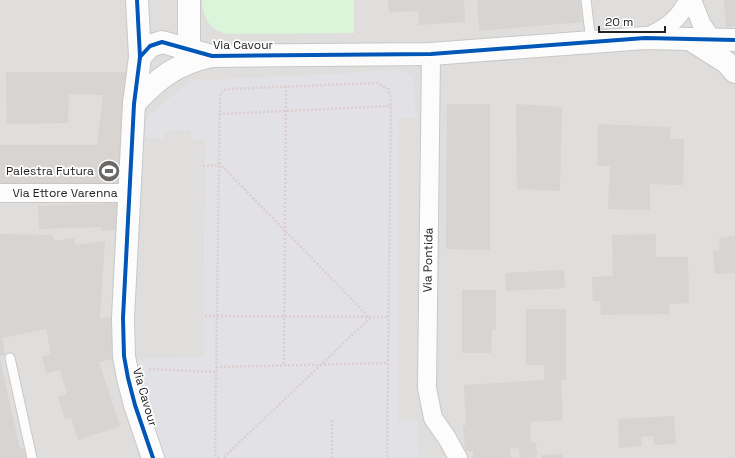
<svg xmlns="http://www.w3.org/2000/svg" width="735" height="458" viewBox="0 0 735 458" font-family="'Space Grotesk',sans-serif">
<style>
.residential{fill:#dfdedc}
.park{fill:#daf5da}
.parking{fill:#e0dfde}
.plaza{fill:#e2e1e5}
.building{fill:#d7d4d2}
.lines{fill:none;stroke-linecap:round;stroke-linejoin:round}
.service-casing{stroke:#c9c8c7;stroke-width:11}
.minor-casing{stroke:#c9c8c7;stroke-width:20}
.tertiary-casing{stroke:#c9c8c7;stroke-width:24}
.path{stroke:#dccecd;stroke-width:2.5;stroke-dasharray:2 2;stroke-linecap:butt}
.service{stroke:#fdfcfc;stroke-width:9}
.minor{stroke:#fdfcfc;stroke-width:18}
.tertiary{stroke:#fdfcfc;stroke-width:22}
.cycleway-casing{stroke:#fff;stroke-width:6}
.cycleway{stroke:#0057b8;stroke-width:4}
.labels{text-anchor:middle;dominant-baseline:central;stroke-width:3.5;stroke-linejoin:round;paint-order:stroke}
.street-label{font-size:12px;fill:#222;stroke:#fff}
.poi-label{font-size:12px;fill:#222;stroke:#fff;text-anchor:end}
</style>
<rect width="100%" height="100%" fill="#f0eeeb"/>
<rect class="residential" x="0" y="0" width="735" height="458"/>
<path class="park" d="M 202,0 L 354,0 L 354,33 L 228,34 C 210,30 203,19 202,0 Z"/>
<g class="parking">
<path d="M 144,0 L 175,0 L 175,18 L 144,8 Z"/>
<path d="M 399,118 L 416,118 L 415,400 L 398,400 Z"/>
<path d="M 147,143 L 201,144 L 201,354 L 148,354 Z"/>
</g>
<path class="plaza" d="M 400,70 L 413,76 L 416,118 L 399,118 L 398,421 L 418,421 L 419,458 L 162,458 L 133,359 L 203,357 L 205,139 L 191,139 L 191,130 L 165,131 L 164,139 L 144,137 L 148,116 L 190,81 Z"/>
<g class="building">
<path d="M 388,0 L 464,0 L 465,22 L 419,25 L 418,11 L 389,12 Z"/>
<path d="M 477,0 L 580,0 L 582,22 L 479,31 Z"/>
<path d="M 724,0 L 735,0 L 735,26 L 726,27 Z"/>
<path d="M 6,72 L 129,72 L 123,185 L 0,186 L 0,145 L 97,145 L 103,95 L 69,94 L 68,123 L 7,124 Z"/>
<path d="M 447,104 L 490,104 L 490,250 L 446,249 Z"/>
<path d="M 516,104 L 562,107 L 560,191 L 517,189 Z"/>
<path d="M 598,124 L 671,127 L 670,139 L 684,139 L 683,185 L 650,184 L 650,210 L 608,209 L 610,166 L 597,166 Z"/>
<path d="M 121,203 L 121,230 L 102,231 L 101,227 L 39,229 L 38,206 Z"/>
<path d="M 0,234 L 52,235 L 54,241 L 74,238 L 75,245 L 105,241 L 100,318 L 117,316 L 114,359 L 99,362 L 120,426 L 78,440 L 71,417 L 65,419 L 58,397 L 67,394 L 60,370 L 46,373 L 42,357 L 51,354 L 46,329 L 2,338 L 5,355 L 0,356 Z"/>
<path d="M 656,234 L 656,257 L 688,257 L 689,303 L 669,304 L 670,314 L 601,315 L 600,301 L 593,301 L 592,277 L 613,276 L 612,235 Z"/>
<path d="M 735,236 L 735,273 L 715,274 L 713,251 L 720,250 L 719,238 Z"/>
<path d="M 564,270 L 565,288 L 506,291 L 505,273 Z"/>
<path d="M 462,290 L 496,290 L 496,329 L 492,329 L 491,353 L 462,353 Z"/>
<path d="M 526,309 L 566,309 L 566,380 L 561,380 L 563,420 L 530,422 L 531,442 L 536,442 L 537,457 L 519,458 L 519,448 L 510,449 L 511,458 L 473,458 L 473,451 L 465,451 L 463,426 L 466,425 L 464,385 L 544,380 L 544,365 L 526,365 Z"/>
<path d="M 0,359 L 20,449 L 24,448 L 26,458 L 0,458 Z"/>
<path d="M 674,416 L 676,444 L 654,445 L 653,436 L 641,437 L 642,446 L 619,448 L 618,419 Z"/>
<path d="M 562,454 L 562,458 L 541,458 L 541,455 Z"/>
</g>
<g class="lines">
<g class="service-casing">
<g id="service">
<path d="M 586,0 L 591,42"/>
<path d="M 10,358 L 32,458"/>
</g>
</g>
<g class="minor-casing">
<g id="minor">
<path d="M 692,0 L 702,25 L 718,48"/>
<path d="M 645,38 C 665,29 679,20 688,0"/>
<path d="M 431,54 L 427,388 L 433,418 L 447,438 L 458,458"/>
<path d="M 0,193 L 130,193"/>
</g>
</g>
<g class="tertiary-casing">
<g id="tertiary">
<path d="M 137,0 L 140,57 L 134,104 L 123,318 L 124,356 L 128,378 L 135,405 L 153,458"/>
<path d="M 189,0 L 189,62"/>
<path d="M 691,40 L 726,62 L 735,72"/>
<path d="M 140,57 L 150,46 L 162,42 L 212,56 L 431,54 L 645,38 L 735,40"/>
<path d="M 134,104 C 158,78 176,64 211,56"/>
</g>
</g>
<g class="path">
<path d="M 219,114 L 391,106"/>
<path d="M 219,163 L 370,318 L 223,458"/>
<path d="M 203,166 L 218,165"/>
<path d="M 205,316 L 389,317"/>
<path d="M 284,364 L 286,86"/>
<path d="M 216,367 L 388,363"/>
<path d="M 149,369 L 216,372"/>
<path d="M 219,458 L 215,454 L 220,93 L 227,89 L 377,83 L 388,89 L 391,99 L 387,458"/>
<path d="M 332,458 L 332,419"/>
</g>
<use href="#service" class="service"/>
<use href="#minor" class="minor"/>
<use href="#tertiary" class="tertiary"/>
<g class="cycleway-casing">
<g id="cycleway">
<path d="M 137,0 L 140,57 L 134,104 L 123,318 L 124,356 L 128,378 L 135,405 L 153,458"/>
<path d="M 140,57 L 150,46 L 162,42 L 212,56 L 431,54 L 645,38 L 735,40"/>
</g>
</g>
<use href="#cycleway" class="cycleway"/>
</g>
<defs>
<g id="stadium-disc" transform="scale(1.15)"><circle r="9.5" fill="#6a6968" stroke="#fff"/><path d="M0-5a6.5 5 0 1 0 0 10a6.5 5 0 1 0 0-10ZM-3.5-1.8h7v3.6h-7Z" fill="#fff"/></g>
</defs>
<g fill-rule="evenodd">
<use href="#stadium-disc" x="109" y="171"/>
</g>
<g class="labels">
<g class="street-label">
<text x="243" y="45">Via Cavour</text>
<text x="65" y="193">Via Ettore Varenna</text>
<text transform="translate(428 260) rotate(-89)">Via Pontida</text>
<text transform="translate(145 397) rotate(74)">Via Cavour</text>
</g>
<g class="poi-label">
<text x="94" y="171">Palestra Futura</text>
</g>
</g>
<path d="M599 26v6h66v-6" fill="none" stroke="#222222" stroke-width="2"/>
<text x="605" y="26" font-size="12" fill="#222222" stroke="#ffffff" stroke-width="3" paint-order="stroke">20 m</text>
</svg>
